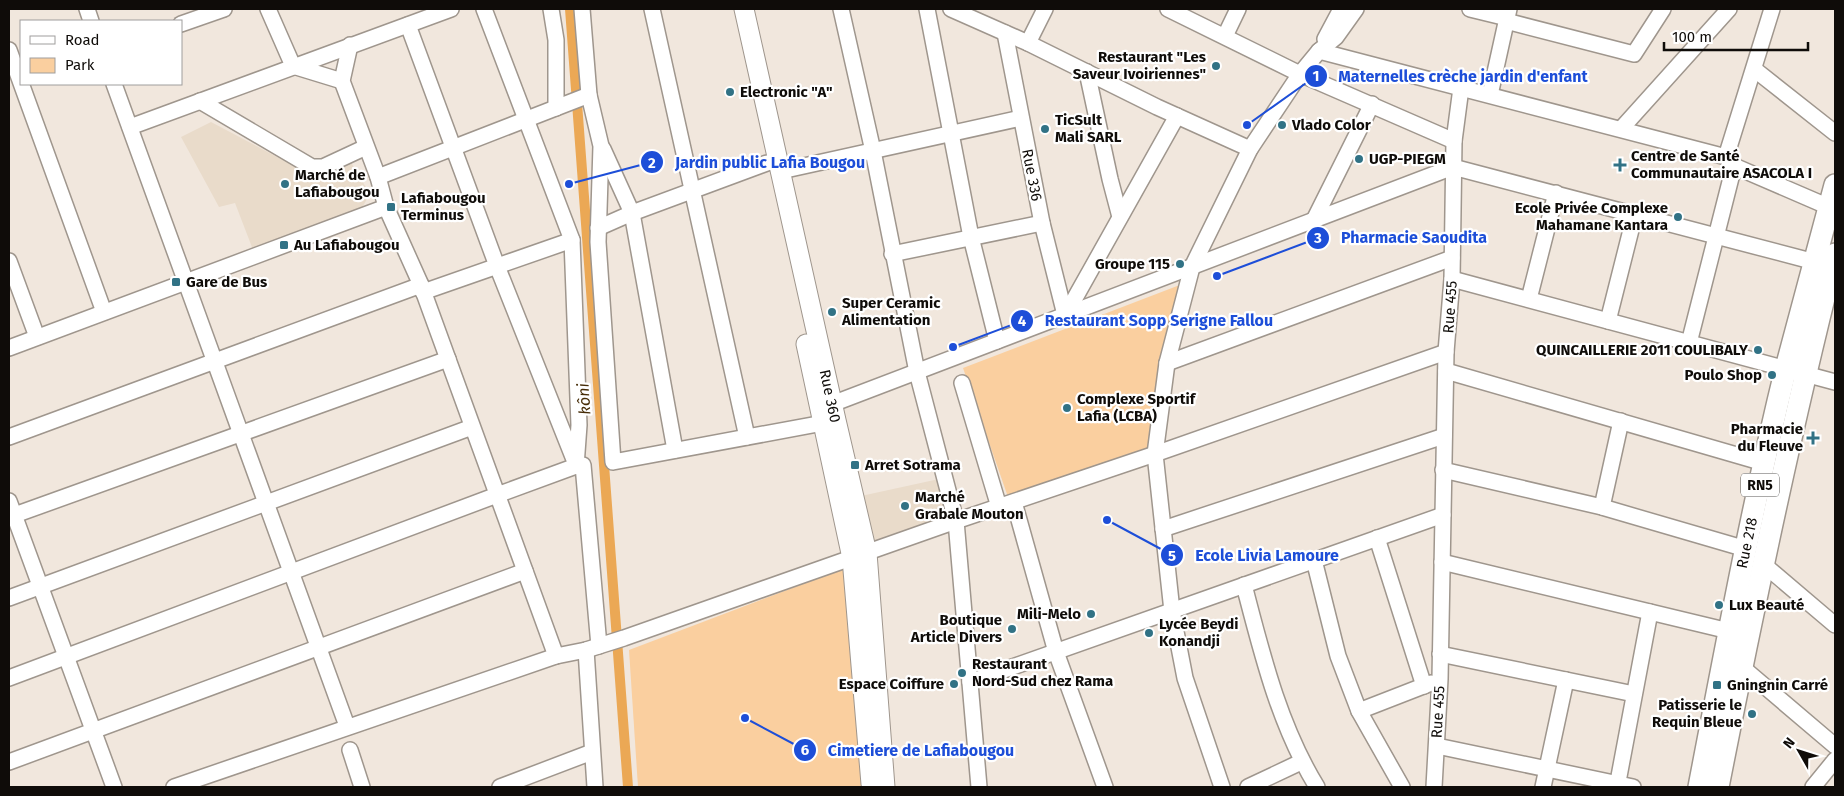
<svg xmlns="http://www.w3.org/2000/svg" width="1844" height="796" viewBox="0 0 1844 796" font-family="'Fira Sans',sans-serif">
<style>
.built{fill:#e9dbca}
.green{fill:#facf9f}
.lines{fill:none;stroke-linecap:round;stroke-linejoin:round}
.canal{stroke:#eba855;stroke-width:10}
.minor-casing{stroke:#9f968d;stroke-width:18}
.major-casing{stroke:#9f968d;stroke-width:21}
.highway-casing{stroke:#9f968d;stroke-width:24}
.minor{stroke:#fff;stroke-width:15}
.major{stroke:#fff;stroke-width:19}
.highway{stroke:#fff;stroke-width:21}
.poi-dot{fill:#317285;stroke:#fff;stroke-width:2}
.labels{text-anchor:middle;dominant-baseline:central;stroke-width:4.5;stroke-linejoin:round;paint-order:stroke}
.shield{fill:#fff;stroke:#575553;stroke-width:1}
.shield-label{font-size:14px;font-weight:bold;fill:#0f0c09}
.poi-label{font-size:15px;font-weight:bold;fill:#0f0c09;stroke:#fff;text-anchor:start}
.street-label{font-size:15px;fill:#0f0c09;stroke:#fff}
.water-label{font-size:16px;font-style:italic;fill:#472d08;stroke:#fff}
.leader{fill:none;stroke:#1d4ed8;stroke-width:2}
.callout-dot{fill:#1d4ed8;stroke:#fff;stroke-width:2}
.mark-label{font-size:15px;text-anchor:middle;font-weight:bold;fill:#fff}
.callout-label{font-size:16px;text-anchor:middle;font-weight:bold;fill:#1d4ed8;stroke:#fff;stroke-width:4.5;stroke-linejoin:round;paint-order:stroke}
</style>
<rect width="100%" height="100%" fill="#f1e7dd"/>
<g class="built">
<path d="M 211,122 L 311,175 L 349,159 L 370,194 L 357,216 L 255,255 L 235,203 L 219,207 L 181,137 Z"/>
<path d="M 939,479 L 949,515 L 869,543 L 861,496 Z"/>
</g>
<g class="green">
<path d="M 1185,283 L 1151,447 L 1008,497 L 963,368 Z"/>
<path d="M 845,568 L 863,787 L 638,787 L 629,650 Z"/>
</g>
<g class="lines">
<path class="canal" d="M 570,9 L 628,787"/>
<g class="minor-casing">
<g id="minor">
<path d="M 87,9 L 91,21"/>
<path d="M 268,9 L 293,66 L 342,81"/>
<path d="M 484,9 L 572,240 L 579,425 L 576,466"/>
<path d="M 551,9 L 556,40 L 556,108"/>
<path d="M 582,9 L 589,95 L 601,146 L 598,242 L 613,462 L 834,421"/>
<path d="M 652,9 L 747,437"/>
<path d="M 841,9 L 873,151 L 917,372 L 956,521 L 979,787"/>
<path d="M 927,9 L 971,237 L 997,341"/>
<path d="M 951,9 L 1028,43 L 1157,107 L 1250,149"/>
<path d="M 1168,9 L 1300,74 L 1454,141"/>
<path d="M 1470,9 L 1507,18"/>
<path d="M 1506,21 L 1634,54 L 1663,9"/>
<path d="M 181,24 L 224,9"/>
<path d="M 408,25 L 497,266 L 575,462"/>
<path d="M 1005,33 L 1042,223 L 1065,315"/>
<path d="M 1225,36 L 1238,9"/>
<path d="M 1325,39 L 1341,9"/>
<path d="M 1028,43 L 1045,9"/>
<path d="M 350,45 L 342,81 L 378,177 L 386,207 L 421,285 L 556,656"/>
<path d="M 9,50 L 104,312"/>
<path d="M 1319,51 L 1726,157 L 1734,166 L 1829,207"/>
<path d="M 1754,69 L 1835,133"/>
<path d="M 1087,72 L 1110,179 L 1120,217"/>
<path d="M 114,84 L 347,726"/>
<path d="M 1490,95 L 1509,9"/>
<path d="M 200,101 L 312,167 L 323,167 L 366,147"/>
<path d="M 130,127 L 451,9"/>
<path d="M 1621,129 L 1729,9"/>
<path d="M 603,149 L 632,213 L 675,450"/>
<path d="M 1726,157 L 1772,9"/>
<path d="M 781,171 L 1021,118"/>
<path d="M 378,177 L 589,95"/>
<path d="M 1314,220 L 1372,104"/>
<path d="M 598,228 L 632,213 L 767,163"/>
<path d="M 892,254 L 1042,223"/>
<path d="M 9,261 L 37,337"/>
<path d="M 1452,279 L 1835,382"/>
<path d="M 423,292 L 572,240"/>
<path d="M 1529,299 L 1556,193"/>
<path d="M 1074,312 L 1073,303 L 1075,298 L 1177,116"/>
<path d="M 1608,321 L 1635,214"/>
<path d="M 1689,343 L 1734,166"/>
<path d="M 9,348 L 386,207"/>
<path d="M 1167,363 L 1452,258"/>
<path d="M 1446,371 L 1764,463"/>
<path d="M 962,383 L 999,507"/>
<path d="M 832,404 L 1453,167 L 1815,262"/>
<path d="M 9,437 L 421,285"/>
<path d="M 1443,470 L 1602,507 L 1746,549"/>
<path d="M 9,501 L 114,787"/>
<path d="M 1014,502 L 1056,652 L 1105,787"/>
<path d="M 1602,507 L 1621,421"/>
<path d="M 9,517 L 448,359"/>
<path d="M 1163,529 L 1444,436"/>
<path d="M 1377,538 L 1424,686"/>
<path d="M 1314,560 L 1338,656 L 1359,711 L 1402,787"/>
<path d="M 1442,562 L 1729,631"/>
<path d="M 1762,563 L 1835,625"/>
<path d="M 1244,585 C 1262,654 1279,725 1317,787"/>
<path d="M 9,598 L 472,427"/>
<path d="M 586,650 L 595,787"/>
<path d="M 1440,654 L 1634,694"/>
<path d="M 1736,666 L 1742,667 L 1835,746"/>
<path d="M 9,678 L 497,495 L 576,466 L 583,465 L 599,646"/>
<path d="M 970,682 L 1443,515"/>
<path d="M 1359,711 L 1431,683"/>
<path d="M 1437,746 L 1633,787"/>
<path d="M 350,750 L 362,787"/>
<path d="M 9,762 L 525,571"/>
<path d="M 174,787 L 556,656 L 586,650 L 624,638 L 956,521 L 1155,454 L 1446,352"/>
<path d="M 500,787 L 592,752"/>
<path d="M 1222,787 L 1185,678 L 1172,611 L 1155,454 L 1167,363 L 1192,267 L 1250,149 L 1300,74 L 1319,51 L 1336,37 L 1356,9"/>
<path d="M 1248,787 L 1301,762"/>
<path d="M 1434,787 L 1440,679 L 1446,352 L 1452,279 L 1454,141 L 1461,88"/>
<path d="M 1543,787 L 1566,680"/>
<path d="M 1617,787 L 1650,612"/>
<path d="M 1813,787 L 1835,760"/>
</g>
</g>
<g class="major-casing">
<g id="major">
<path d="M 744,9 L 836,420 L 867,553 L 885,787"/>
<path d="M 806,344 L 852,558 L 871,784"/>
</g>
</g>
<g class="highway-casing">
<g id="highway">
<path d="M 1699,787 C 1726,647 1752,507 1786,368 C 1802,307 1819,246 1835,185"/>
<path d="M 1718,787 C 1753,608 1790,431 1835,254"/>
</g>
</g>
<use href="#minor" class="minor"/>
<use href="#major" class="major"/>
<use href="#highway" class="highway"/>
</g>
<g class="poi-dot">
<circle cx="1216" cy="66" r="5"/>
<circle cx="730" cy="92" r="5"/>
<circle cx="1282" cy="125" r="5"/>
<circle cx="1045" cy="129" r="5"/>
<circle cx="1359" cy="159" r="5"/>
<path d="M1617.5 157.5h5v5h5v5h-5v5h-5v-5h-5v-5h5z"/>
<circle cx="285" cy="184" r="5"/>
<rect x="386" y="202" width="10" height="10" rx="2.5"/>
<circle cx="1678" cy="217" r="5"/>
<rect x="279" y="240" width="10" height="10" rx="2.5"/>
<circle cx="1180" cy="264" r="5"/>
<rect x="171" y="277" width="10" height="10" rx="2.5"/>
<circle cx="832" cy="312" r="5"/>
<circle cx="1758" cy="350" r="5"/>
<circle cx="1772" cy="375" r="5"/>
<circle cx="1067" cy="408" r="5"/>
<path d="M1810.5 430.5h5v5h5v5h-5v5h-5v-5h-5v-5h5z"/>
<rect x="850" y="460" width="10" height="10" rx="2.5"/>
<circle cx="905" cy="506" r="5"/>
<circle cx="1719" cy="605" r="5"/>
<circle cx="1091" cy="614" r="5"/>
<circle cx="1012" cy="629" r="5"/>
<circle cx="1149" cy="633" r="5"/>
<circle cx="962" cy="673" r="5"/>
<circle cx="954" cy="684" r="5"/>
<rect x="1712" y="680" width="10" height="10" rx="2.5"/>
<circle cx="1752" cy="714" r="5"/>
</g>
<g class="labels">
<rect class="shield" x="1741" y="473.5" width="38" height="23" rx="4"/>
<g class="shield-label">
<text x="1760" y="485">RN5</text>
</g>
<g class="poi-label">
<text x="1206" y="57" text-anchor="end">Restaurant "Les<tspan x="1206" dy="17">Saveur Ivoiriennes"</tspan></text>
<text x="740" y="92">Electronic "A"</text>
<text x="1055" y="120">TicSult<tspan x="1055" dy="17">Mali SARL</tspan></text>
<text x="1292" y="125">Vlado Color</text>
<text x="1631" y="156">Centre de Santé<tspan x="1631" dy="17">Communautaire ASACOLA I</tspan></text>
<text x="1369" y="159">UGP-PIEGM</text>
<text x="295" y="175">Marché de<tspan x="295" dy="17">Lafiabougou</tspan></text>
<text x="401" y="198">Lafiabougou<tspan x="401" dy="17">Terminus</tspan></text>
<text x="1668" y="208" text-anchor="end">Ecole Privée Complexe<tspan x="1668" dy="17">Mahamane Kantara</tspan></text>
<text x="294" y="245">Au Lafiabougou</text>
<text x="1170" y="264" text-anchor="end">Groupe 115</text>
<text x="186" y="282">Gare de Bus</text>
<text x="842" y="303">Super Ceramic<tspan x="842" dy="17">Alimentation</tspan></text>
<text x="1748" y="350" text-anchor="end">QUINCAILLERIE 2011 COULIBALY</text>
<text x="1762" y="375" text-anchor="end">Poulo Shop</text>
<text x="1077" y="399">Complexe Sportif<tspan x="1077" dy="17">Lafia (LCBA)</tspan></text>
<text x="1803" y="429" text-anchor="end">Pharmacie<tspan x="1803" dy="17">du Fleuve</tspan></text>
<text x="865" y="465">Arret Sotrama</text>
<text x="915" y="497">Marché<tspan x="915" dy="17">Grabale Mouton</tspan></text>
<text x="1729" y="605">Lux Beauté</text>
<text x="1081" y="614" text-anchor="end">Mili-Melo</text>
<text x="1002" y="620" text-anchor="end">Boutique<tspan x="1002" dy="17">Article Divers</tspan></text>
<text x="1159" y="624">Lycée Beydi<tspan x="1159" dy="17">Konandji</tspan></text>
<text x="972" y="664">Restaurant<tspan x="972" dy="17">Nord-Sud chez Rama</tspan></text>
<text x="944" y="684" text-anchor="end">Espace Coiffure</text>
<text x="1727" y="685">Gningnin Carré</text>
<text x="1742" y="705" text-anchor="end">Patisserie le<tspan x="1742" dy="17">Requin Bleue</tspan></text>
</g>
<g class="street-label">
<text transform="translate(1032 175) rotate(79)">Rue 336</text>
<text transform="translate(1450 307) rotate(-86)">Rue 455</text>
<text transform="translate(830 396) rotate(78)">Rue 360</text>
<text transform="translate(1747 543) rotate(-78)">Rue 218</text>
<text transform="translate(1438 712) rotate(-87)">Rue 455</text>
</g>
<g class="water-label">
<text transform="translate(584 399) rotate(-94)">kôni</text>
</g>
</g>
<path class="leader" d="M1247 125L1316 76M569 184L652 162M1217 276L1318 238M953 347L1022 321M1107 520L1172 555M745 718L805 750"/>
<g class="callout-dot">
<circle cx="1247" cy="125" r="5"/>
<circle cx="569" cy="184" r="5"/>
<circle cx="1217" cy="276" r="5"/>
<circle cx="953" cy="347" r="5"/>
<circle cx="1107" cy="520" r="5"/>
<circle cx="745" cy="718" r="5"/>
<circle cx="1316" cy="76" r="12"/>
<circle cx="652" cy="162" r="12"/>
<circle cx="1318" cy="238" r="12"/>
<circle cx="1022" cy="321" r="12"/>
<circle cx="1172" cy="555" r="12"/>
<circle cx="805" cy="750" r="12"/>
</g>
<g class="mark-label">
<text x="1316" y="81">1</text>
<text x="652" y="168">2</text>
<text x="1318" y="243">3</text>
<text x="1022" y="326">4</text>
<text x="1172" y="561">5</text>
<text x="805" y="755">6</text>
</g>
<g class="callout-label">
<text x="1463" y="82">Maternelles crèche jardin d'enfant</text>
<text x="770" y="168">Jardin public Lafia Bougou</text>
<text x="1414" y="243">Pharmacie Saoudita</text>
<text x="1159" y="326">Restaurant Sopp Serigne Fallou</text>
<text x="1267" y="561">Ecole Livia Lamoure</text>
<text x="921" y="756">Cimetiere de Lafiabougou</text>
</g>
<rect width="1844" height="796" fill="none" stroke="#0f0c09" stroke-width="20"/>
<rect x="20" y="20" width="162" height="65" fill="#ffffff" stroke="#9f9e9d"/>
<rect x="30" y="36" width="25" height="8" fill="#ffffff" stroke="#9f9e9d"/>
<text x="65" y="45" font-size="15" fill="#0f0c09">Road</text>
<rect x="30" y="58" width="25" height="15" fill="#facf9f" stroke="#9f9e9d"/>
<text x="65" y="70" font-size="15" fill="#0f0c09">Park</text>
<g transform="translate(1799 751) rotate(309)" stroke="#ffffff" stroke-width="4" paint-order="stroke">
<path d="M0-4L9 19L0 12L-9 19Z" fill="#0f0c09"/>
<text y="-8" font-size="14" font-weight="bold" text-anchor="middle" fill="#0f0c09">N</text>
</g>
<path d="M1664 42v8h144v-8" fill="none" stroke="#0f0c09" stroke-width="2.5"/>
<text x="1672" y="42" font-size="15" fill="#0f0c09" stroke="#ffffff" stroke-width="4" paint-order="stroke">100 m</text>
</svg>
